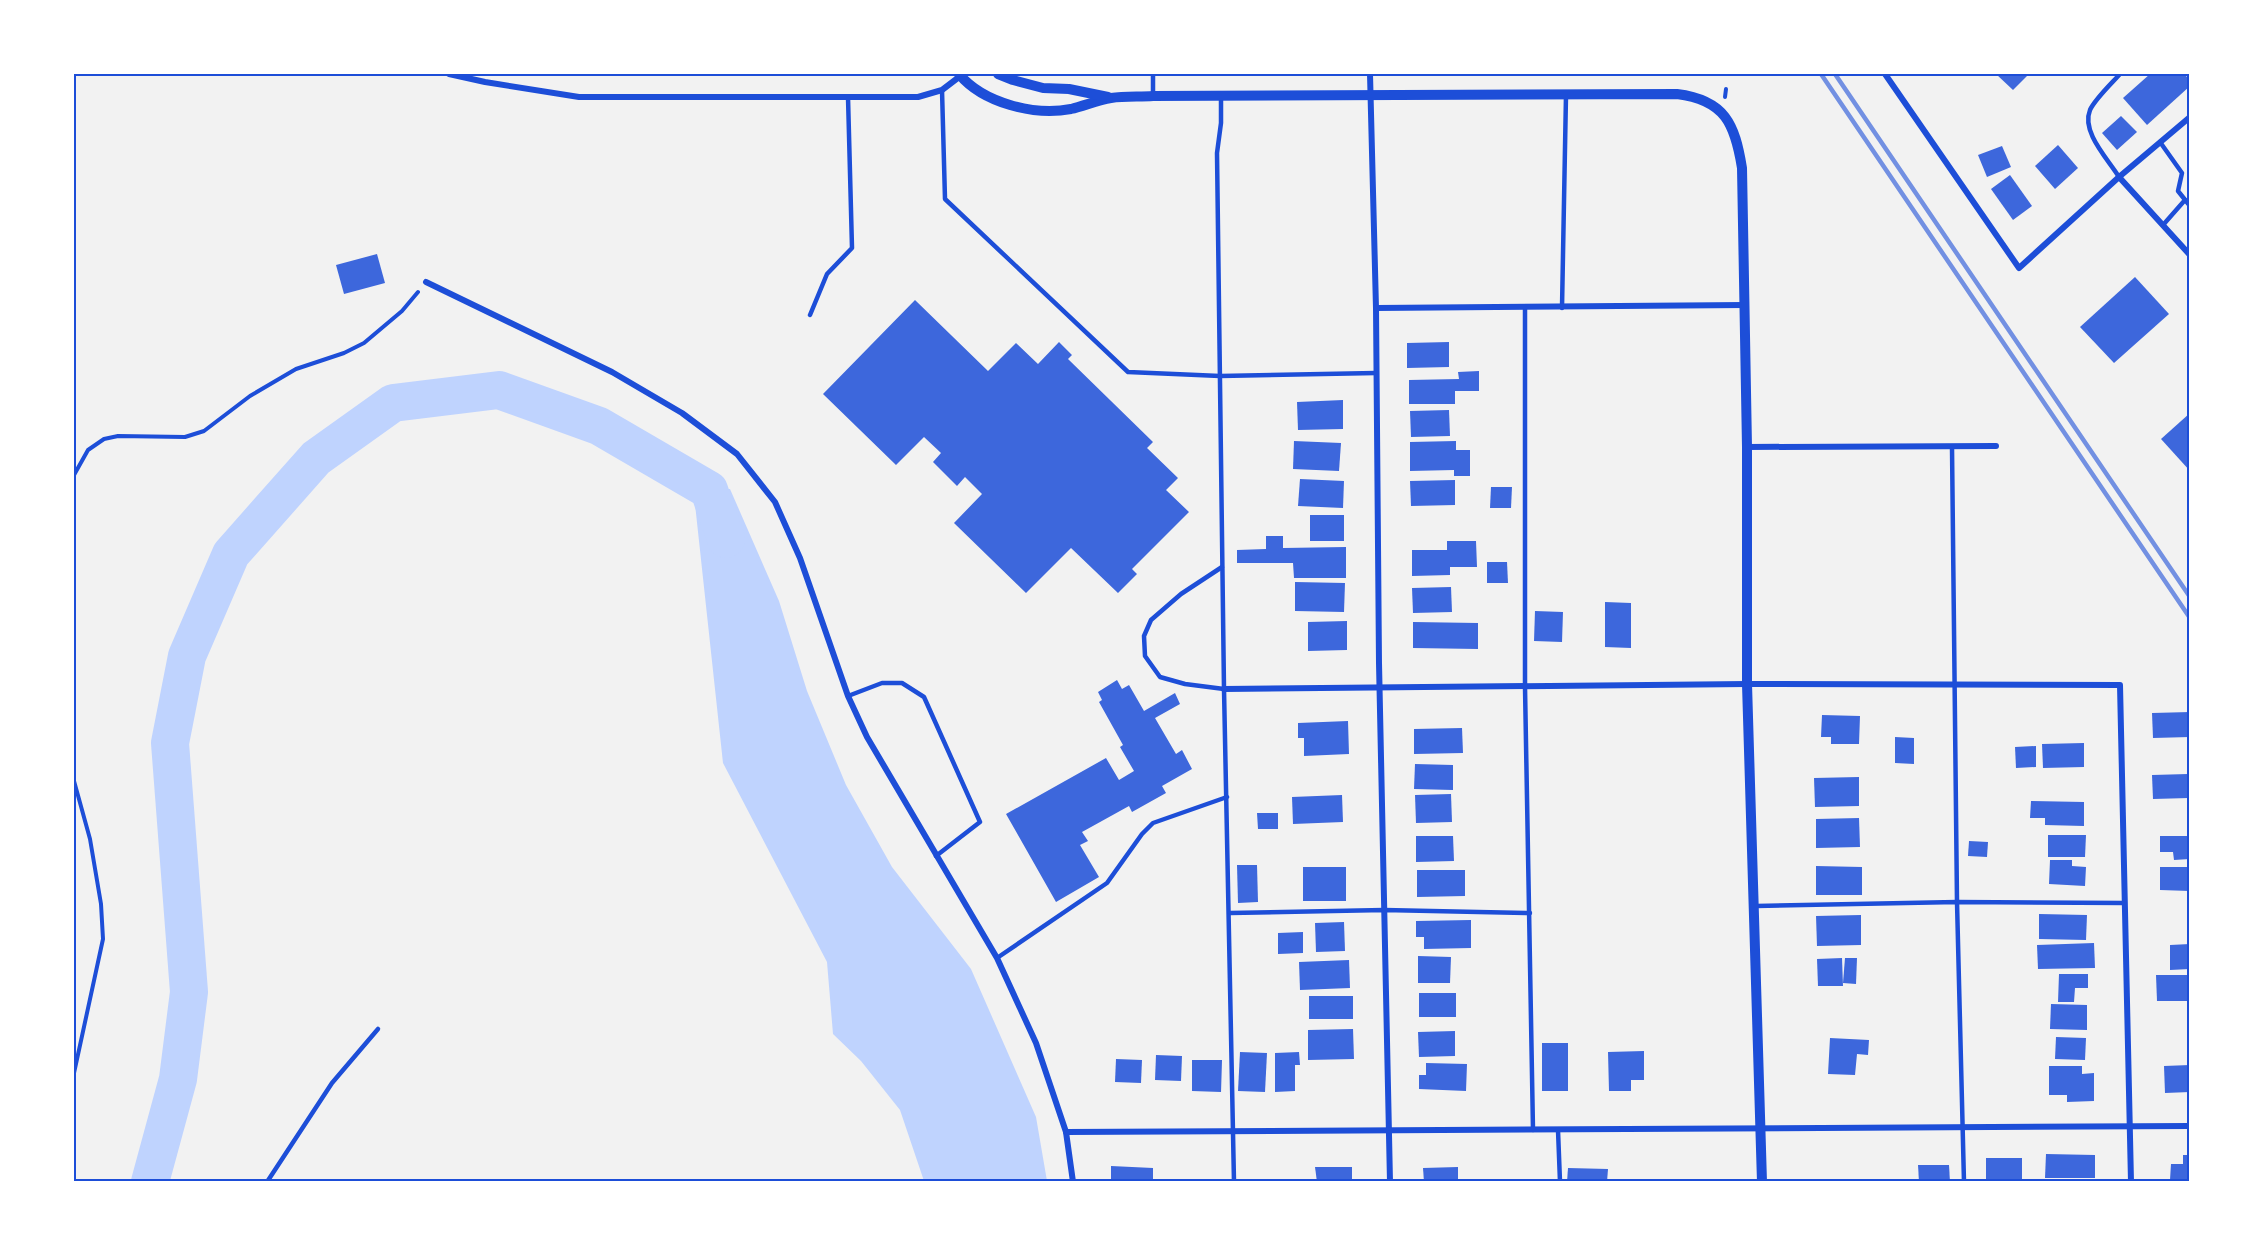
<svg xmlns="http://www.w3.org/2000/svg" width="2263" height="1255" viewBox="0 0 2263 1255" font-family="Inter,sans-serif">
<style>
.water{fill:#bfd3fe}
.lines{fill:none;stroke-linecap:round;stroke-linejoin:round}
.river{stroke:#bfd3fe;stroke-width:38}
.building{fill:#3d67dc}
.path{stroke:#1d4ed8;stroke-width:4}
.service{stroke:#1d4ed8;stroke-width:4.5}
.minor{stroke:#1d4ed8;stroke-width:6}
.tertiary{stroke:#1d4ed8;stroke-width:10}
.rail{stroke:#7290e2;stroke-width:4.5}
.neatline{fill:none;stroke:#1d4ed8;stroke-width:2}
</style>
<rect width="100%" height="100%" fill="#f2f2f2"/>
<path class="water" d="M 730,489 L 779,601 L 807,691 L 846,785 L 892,867 L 971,969 L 1036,1117 L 1047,1181 L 924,1181 L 900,1110 L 861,1061 L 833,1034 L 827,962 L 723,763 L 695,504 L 709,490 Z"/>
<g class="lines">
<path class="river" d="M 150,1182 L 178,1079 L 189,992 L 170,743 L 187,656 L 231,554 L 316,458 L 393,403 L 499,390 L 599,426 L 709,490 L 726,539"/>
</g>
<g class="building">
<path d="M 1996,74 L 2029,74 L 2013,90 Z"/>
<path d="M 2150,74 L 2184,74 L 2190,80 L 2190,86 L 2147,125 L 2123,98 Z"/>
<path d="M 2121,116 L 2137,132 L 2117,150 L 2102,133 Z"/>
<path d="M 2058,145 L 2078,168 L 2055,189 L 2035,166 Z"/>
<path d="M 2002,146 L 2011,167 L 1987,177 L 1978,155 Z"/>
<path d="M 2010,175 L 2032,206 L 2013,220 L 1991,189 Z"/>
<path d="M 377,254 L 385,283 L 344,294 L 336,265 Z"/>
<path d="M 2135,277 L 2169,314 L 2114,363 L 2080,327 Z"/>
<path d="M 915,300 L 988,371 L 1016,343 L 1038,364 L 1059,342 L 1072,355 L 1068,359 L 1153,442 L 1147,448 L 1178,478 L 1166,490 L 1189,512 L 1132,569 L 1137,574 L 1118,593 L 1071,548 L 1026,593 L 954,523 L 982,494 L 965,477 L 957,486 L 933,462 L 941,453 L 924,437 L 896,465 L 823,394 Z"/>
<path d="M 1449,342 L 1449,367 L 1407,368 L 1407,343 Z"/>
<path d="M 1479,371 L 1479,391 L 1455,391 L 1455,404 L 1409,404 L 1409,380 L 1459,379 L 1458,372 Z"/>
<path d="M 1343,400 L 1343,429 L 1298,430 L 1297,402 Z"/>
<path d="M 1449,410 L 1450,436 L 1411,437 L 1410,411 Z"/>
<path d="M 2190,413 L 2190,471 L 2161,439 Z"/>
<path d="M 1294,441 L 1341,443 L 1339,471 L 1293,469 Z"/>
<path d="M 1456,441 L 1456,450 L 1470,450 L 1470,476 L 1454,476 L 1454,470 L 1410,471 L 1410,442 Z"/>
<path d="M 1300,479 L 1344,481 L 1343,508 L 1298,506 Z"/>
<path d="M 1455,480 L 1455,505 L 1411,506 L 1410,481 Z"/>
<path d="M 1491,487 L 1512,487 L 1511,508 L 1490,508 Z"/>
<rect x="1310" y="515" width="34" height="26"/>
<path d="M 1266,536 L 1283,536 L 1283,548 L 1346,547 L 1346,578 L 1294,578 L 1293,563 L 1237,563 L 1237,550 L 1266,549 Z"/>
<path d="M 1447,541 L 1476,541 L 1477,567 L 1450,567 L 1450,575 L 1412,576 L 1412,550 L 1447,550 Z"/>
<path d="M 1487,562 L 1507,562 L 1508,583 L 1487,583 Z"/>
<path d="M 1295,582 L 1345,583 L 1344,612 L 1295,611 Z"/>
<path d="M 1451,587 L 1452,612 L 1413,613 L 1412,588 Z"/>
<path d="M 1605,602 L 1631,603 L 1631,648 L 1605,647 Z"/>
<path d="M 1535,611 L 1563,612 L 1562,642 L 1534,641 Z"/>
<path d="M 1347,621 L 1347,650 L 1308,651 L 1308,622 Z"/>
<path d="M 1413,622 L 1478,623 L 1478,649 L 1413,648 Z"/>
<path d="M 1117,680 L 1122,689 L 1129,685 L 1144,711 L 1175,693 L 1180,704 L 1155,718 L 1176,754 L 1182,750 L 1192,769 L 1162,786 L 1166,793 L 1132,812 L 1129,806 L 1082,832 L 1088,841 L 1080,845 L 1099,877 L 1056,902 L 1006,814 L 1106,758 L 1119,780 L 1134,771 L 1120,747 L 1123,745 L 1099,702 L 1102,700 L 1098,692 Z"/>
<path d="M 2190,712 L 2190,737 L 2153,738 L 2152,713 Z"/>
<path d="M 1822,715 L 1860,716 L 1859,744 L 1831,744 L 1831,737 L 1821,737 Z"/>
<path d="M 1348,721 L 1349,754 L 1304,756 L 1304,738 L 1298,738 L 1298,723 Z"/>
<path d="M 1462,728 L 1463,753 L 1414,754 L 1414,729 Z"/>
<path d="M 1895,737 L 1914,738 L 1914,764 L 1895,763 Z"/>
<path d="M 2084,743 L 2084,767 L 2043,768 L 2042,744 Z"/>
<path d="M 2036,746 L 2036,767 L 2016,768 L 2015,747 Z"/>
<path d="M 1415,764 L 1453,765 L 1453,790 L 1414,789 Z"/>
<path d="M 2188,774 L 2189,798 L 2153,799 L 2152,775 Z"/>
<path d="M 1859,777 L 1859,806 L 1815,807 L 1814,778 Z"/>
<path d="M 1451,794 L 1452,822 L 1416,823 L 1415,795 Z"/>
<path d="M 1342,795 L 1343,822 L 1293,824 L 1292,797 Z"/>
<path d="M 2031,801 L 2084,802 L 2084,826 L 2045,825 L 2045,818 L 2030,818 Z"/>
<path d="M 1257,813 L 1278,813 L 1278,829 L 1258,829 Z"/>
<path d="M 1859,818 L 1860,847 L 1816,848 L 1816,819 Z"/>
<path d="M 2048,835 L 2086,835 L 2085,857 L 2048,857 Z"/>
<path d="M 1416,836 L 1453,836 L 1454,861 L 1416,862 Z"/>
<path d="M 2160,836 L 2190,836 L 2190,859 L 2174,860 L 2173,852 L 2160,852 Z"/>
<path d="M 1969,841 L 1988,842 L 1987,857 L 1968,856 Z"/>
<path d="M 2050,860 L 2072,860 L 2072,866 L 2086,867 L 2085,886 L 2049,884 Z"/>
<path d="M 1237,865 L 1257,865 L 1258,902 L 1238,903 Z"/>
<path d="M 1816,866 L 1862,867 L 1862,895 L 1816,895 Z"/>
<rect x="1303" y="867" width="43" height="34"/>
<path d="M 2160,867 L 2190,867 L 2190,891 L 2160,890 Z"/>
<path d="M 1417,870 L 1465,870 L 1465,896 L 1417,897 Z"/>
<path d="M 2039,914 L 2087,915 L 2086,940 L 2039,939 Z"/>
<path d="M 1861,915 L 1861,945 L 1817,946 L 1816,916 Z"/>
<path d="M 1471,920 L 1471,948 L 1424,949 L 1424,937 L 1416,937 L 1416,921 Z"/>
<path d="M 1344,922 L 1345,951 L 1316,952 L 1315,923 Z"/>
<path d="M 1303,932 L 1303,953 L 1278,954 L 1278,933 Z"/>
<path d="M 2094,943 L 2095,968 L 2038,969 L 2037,945 Z"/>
<path d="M 2190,944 L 2190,969 L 2170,970 L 2170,945 Z"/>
<path d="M 1418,956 L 1451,957 L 1450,983 L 1418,983 Z"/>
<path d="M 1842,958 L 1843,986 L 1818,986 L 1817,959 Z"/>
<path d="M 1845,958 L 1857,958 L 1856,984 L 1843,983 Z"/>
<path d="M 1349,960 L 1350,988 L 1300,990 L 1299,962 Z"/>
<path d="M 2059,974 L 2088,974 L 2088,988 L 2075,988 L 2074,1002 L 2058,1002 Z"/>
<path d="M 2156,975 L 2190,975 L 2190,1001 L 2157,1001 Z"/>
<rect x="1419" y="993" width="37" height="24"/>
<rect x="1309" y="996" width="44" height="23"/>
<path d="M 2051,1004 L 2087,1005 L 2087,1030 L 2050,1029 Z"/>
<path d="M 1353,1029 L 1354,1059 L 1308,1060 L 1308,1030 Z"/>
<path d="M 1455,1031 L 1455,1056 L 1419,1057 L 1418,1032 Z"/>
<path d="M 2056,1037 L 2086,1038 L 2085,1060 L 2055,1059 Z"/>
<path d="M 1830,1038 L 1869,1040 L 1868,1055 L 1857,1054 L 1855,1075 L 1828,1074 Z"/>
<rect x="1542" y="1043" width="26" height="48"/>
<path d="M 1644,1051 L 1644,1080 L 1631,1080 L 1631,1091 L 1609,1091 L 1608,1052 Z"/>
<path d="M 1240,1052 L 1267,1053 L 1265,1092 L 1238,1091 Z"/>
<path d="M 1299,1052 L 1300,1065 L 1295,1065 L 1295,1091 L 1275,1092 L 1275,1053 Z"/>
<path d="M 1156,1055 L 1182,1056 L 1181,1081 L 1155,1080 Z"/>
<path d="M 1116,1059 L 1142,1060 L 1141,1083 L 1115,1082 Z"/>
<path d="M 1192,1060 L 1222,1060 L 1221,1092 L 1192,1091 Z"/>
<path d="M 1426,1063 L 1467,1064 L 1466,1091 L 1419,1089 L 1419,1075 L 1426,1075 Z"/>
<path d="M 2190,1065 L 2190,1092 L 2165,1093 L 2164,1066 Z"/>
<path d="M 2049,1066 L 2082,1066 L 2082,1074 L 2094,1073 L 2094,1101 L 2067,1102 L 2067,1095 L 2049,1095 Z"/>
<path d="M 2046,1154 L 2095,1155 L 2095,1178 L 2045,1178 Z"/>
<path d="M 2183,1155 L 2190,1155 L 2190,1180 L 2170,1180 L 2171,1164 L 2183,1164 Z"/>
<rect x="1986" y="1158" width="36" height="21"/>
<path d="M 1918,1165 L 1949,1165 L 1950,1182 L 1919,1182 Z"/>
<path d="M 1111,1166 L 1153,1168 L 1153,1182 L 1111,1182 Z"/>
<path d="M 1315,1167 L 1352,1167 L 1352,1182 L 1317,1182 Z"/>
<path d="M 1458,1167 L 1458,1182 L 1424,1182 L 1423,1168 Z"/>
<path d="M 1568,1168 L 1608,1169 L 1607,1182 L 1567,1182 Z"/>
</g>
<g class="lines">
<g class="path">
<path d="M 1725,97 L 1726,89"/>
<path d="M 74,475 L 88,450 L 104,439 L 118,436 L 185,437 L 204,431 L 250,396 L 296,369 L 344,353 L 364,343 L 402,311 L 418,292"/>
<path d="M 74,781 L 90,839 L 101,904 L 103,939 L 74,1073"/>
</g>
<g class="service">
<path d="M 1153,74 L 1153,96"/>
<path d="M 942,90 L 945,199 L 1128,372 L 1220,376 L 1376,373"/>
<path d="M 1221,96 L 1221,123 L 1217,153 L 1224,689 L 1234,1182"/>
<path d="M 2160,142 L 2182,173 L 2178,191 L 2190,206"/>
<path d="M 2119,177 C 2108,159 2081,132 2090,110 C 2095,99 2112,83 2120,74"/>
<path d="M 2163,225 L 2185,200"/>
<path d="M 1525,308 L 1525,687 L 1533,1130"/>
<path d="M 1562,308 L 1566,95"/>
<path d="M 810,315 L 827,274 L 852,248 L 848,97"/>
<path d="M 1952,447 L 1957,902 L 1964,1182"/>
<path d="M 1222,567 L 1181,594 L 1151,620 L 1144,636 L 1145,656 L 1160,677 L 1185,684 L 1224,689"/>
<path d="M 848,696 L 882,683 L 902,683 L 924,697 L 980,822 L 936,856"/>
<path d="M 1756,906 L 1957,902 L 2125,903"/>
<path d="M 1230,913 L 1384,910 L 1530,913"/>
<path d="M 997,958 L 1107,883 L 1142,834 L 1153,823 L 1227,797"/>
<path d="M 1558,1130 L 1560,1182"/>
<path d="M 267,1182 L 332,1083 L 378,1029"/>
</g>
<g class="minor">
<path d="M 449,74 L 485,82 L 579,97 L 918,97 L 942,90 L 963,74"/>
<path d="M 1370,74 L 1376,308 L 1379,663 L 1390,1182"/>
<path d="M 1885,74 L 2019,268 L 2119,177 L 2190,117"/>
<path d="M 2119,177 L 2190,255"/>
<path d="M 426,282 L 612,372 L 682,413 L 737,454 L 775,502 L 800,558 L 848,696 L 867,737 L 997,958 L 1036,1043 L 1066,1132 L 1073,1182"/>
<path d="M 1376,308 L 1745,305"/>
<path d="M 1747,447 L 1996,446"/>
<path d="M 1224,689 L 1747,684 L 2120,685 L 2131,1182"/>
<path d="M 1066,1132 L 2190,1126"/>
</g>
<g class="tertiary">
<path d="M 959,74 C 983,103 1034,116 1071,109 C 1084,106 1098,100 1111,98 C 1125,96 1140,97 1153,96 L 1677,94 C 1725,100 1735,124 1742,168 L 1747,447 L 1747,684 L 1762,1182"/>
<path d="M 998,74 L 1013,80 L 1043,88 L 1069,89 L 1108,97"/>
</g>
<g class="rail">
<path d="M 1821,74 L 2190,618"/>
<path d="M 1835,74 L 2190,597"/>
</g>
</g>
<rect width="2263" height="1255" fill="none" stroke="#ffffff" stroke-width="150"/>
<rect x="75" y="75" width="2113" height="1105" class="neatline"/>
</svg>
